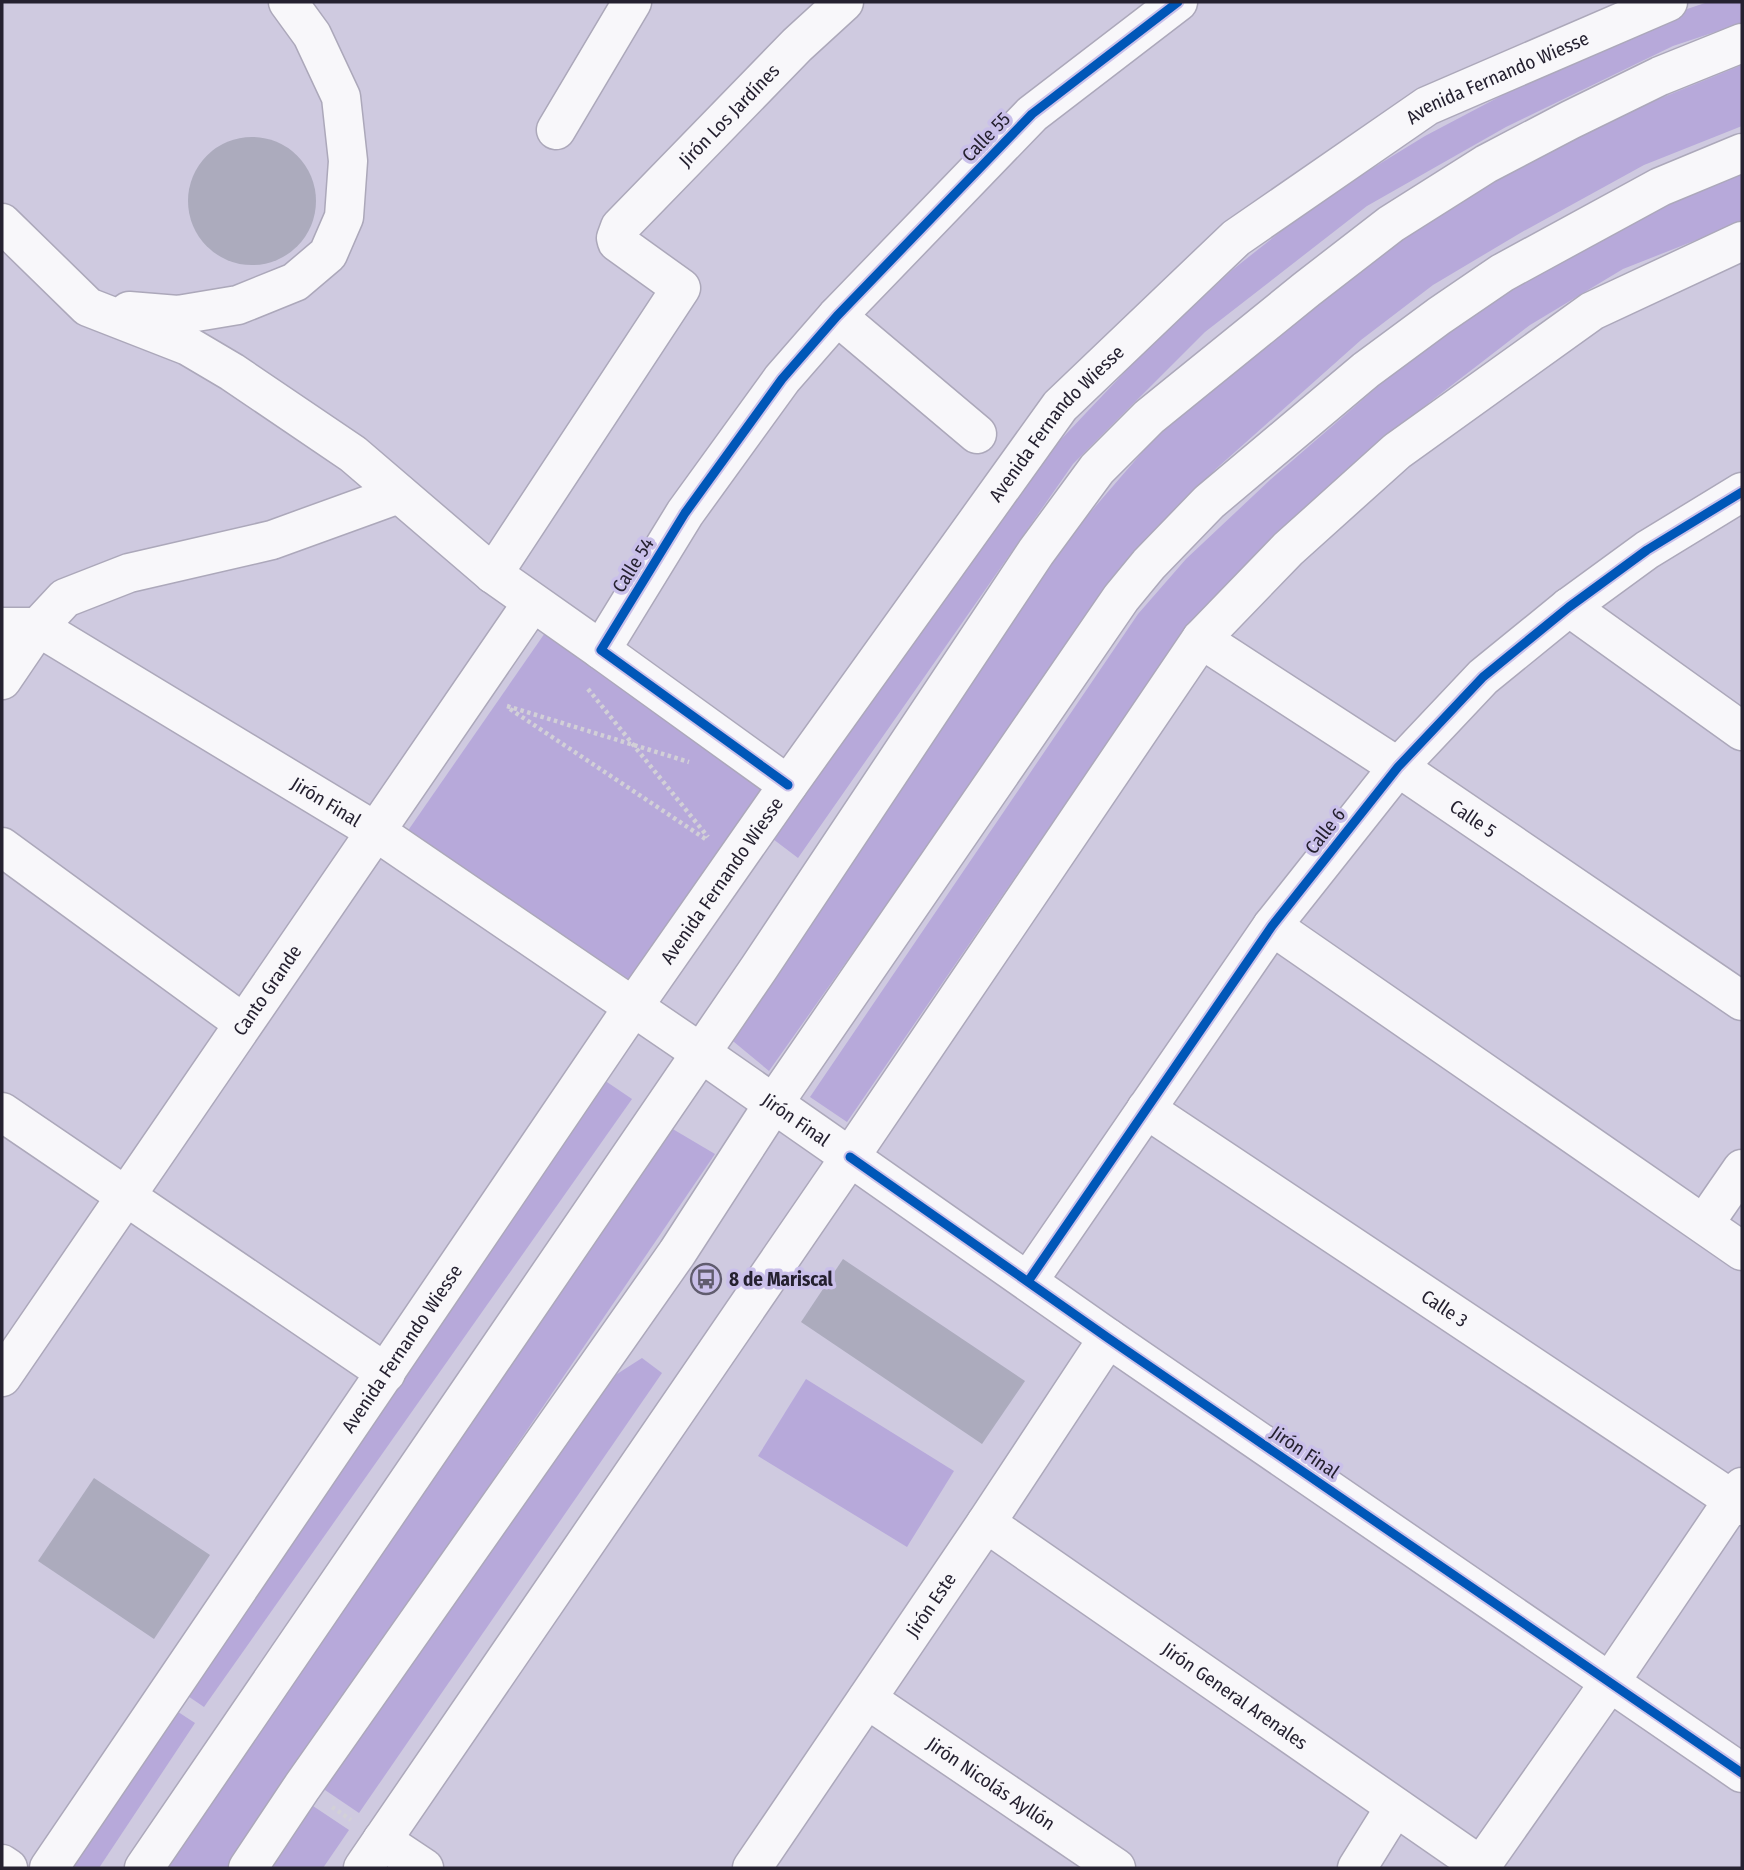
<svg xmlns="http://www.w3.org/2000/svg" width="1744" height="1870" viewBox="0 0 1744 1870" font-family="'Fira Sans Condensed',sans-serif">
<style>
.green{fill:#b7a9da}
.building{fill:#acabbd}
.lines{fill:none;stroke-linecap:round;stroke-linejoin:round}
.minor-casing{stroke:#aca8ba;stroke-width:41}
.major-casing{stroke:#aca8ba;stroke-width:41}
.path{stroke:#d2d0d7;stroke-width:4.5;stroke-dasharray:3.5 3.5;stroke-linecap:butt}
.minor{stroke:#f8f7fa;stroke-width:38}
.major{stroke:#f8f7fa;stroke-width:38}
.cycleway-casing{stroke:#cac0ea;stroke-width:13}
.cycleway{stroke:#0057b8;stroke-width:9}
.labels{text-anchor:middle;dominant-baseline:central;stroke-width:7;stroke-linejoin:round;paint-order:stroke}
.street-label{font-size:19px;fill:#252130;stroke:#cac0ea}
.poi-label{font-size:19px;font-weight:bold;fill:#252130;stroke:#cac0ea;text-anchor:start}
</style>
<rect width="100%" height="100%" fill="#cfcae0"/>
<g class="green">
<path d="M 1708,2 L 1742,2 L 1742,23 L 1673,46 L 1506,127 L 1367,206 L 1205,332 L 1073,464 L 798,858 L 773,839 L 1050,451 L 1138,358 L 1231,271 L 1319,201 L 1425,136 L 1554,68 L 1666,16 Z"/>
<path d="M 1742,65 L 1742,126 L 1644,165 L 1522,232 L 1433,285 L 1361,340 L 1217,468 L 1138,549 L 769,1071 L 728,1037 L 1063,544 L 1151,442 L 1256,350 L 1437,211 L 1612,118 Z"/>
<path d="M 1742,171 L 1742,222 L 1623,269 L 1530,325 L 1430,402 L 1291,521 L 1206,610 L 1138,698 L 847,1122 L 810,1097 L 1138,614 L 1186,559 L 1270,480 L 1391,375 L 1514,284 L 1635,214 Z"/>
<path d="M 547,630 L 768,781 L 630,980 L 407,832 Z"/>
<path d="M 604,1080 L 632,1099 L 204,1707 L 176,1688 Z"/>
<path d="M 671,1128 L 715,1154 L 229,1868 L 158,1868 Z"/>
<path d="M 642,1358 L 662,1373 L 359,1813 L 322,1788 L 603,1383 Z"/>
<path d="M 806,1379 L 954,1471 L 907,1547 L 758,1456 Z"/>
<path d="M 166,1704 L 195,1723 L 99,1868 L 57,1868 Z"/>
<path d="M 310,1804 L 349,1830 L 323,1868 L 266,1868 Z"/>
</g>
<g class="building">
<circle cx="252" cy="201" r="64"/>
<path d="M 843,1259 L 1025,1381 L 982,1444 L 801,1322 Z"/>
<path d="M 94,1478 L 210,1555 L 154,1639 L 38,1561 Z"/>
</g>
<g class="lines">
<g class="minor-casing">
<g id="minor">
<path d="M 556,130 L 632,2"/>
<path d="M 2,223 L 88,307 L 188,346 L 232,372 L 353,454 L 493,574 L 601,650"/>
<path d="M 129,311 L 178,315 L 238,305 L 295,282 L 328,254 L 344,217 L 348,161 L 341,97 L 312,35 L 288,2"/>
<path d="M 837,316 L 977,434"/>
<path id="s1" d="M 493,574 L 681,288 L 617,242 L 616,238 L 620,227 L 797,45 L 844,2"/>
<path d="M 1569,607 L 1742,731"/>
<path id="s2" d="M 2,627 L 38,627 L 375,831 L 701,1053"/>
<path id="s3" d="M 1201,639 L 1398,767 L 1742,1001"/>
<path d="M 2,680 L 38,627 L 65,598 L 129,573 L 272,540 L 399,494"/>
<path d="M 788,785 L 601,650 L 685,513 L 782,379 L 837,316 L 1032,114 L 1178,2"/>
<path d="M 2,847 L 243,1023"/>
<path d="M 1272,926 L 1742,1251"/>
<path id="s4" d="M 1146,1109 L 1742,1506"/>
<path d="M 2,1112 L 386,1373"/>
<path d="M 850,1157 L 1108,1338 L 1742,1773"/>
<path d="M 1704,1224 L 1742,1169"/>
<path d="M 1029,1280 L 1272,926 L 1398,767 L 1483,677 L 1569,607 L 1647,550 L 1742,492"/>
<path id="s5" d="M 2,1377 L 532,603"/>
<path id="s6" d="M 986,1523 L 1484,1868"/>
<path id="s7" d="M 867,1699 L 1116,1868"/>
<path d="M 382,1840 L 424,1868"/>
<path d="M 2,1864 L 8,1868"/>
<path d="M 1481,1866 L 1610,1682 L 1742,1487"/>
<path id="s8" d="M 752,1868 L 986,1523 L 1108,1338"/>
<path d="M 1357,1868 L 1395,1807"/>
</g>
</g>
<g class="major-casing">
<g id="major">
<path id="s9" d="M 701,1053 L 850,1157"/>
<path id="s10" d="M 49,1868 L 633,1007 L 788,785 L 1060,406 L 1236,238 L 1427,106 L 1668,2"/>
<path d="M 144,1868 L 759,968 L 1036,552 L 1097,469 L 1149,417 L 1307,289 L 1391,224 L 1486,164 L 1570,120 L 1660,76 L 1742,43"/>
<path d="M 248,1868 L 302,1787 L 677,1253 L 774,1103 L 1121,598 L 1149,564 L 1209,502 L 1366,370 L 1439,316 L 1502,273 L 1660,187 L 1742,153"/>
<path d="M 363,1868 L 850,1157 L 1201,639 L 1288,549 L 1397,451 L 1592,311 L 1742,241"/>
</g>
</g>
<g class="path">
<path d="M 588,689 L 708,837"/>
<path d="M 507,706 L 689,762"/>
<path d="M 510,709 L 707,840"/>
<path d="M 332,1807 L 351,1820"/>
</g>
<use href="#minor" class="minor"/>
<use href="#major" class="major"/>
<g class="cycleway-casing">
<g id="cycleway">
<path d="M 788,785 L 601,650 L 685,513 L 782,379 L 837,316 L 1032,114 L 1178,2"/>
<path d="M 850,1157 L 1108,1338 L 1742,1773"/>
<path d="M 1029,1280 L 1272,926 L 1398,767 L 1483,677 L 1569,607 L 1647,550 L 1742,492"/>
</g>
</g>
<use href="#cycleway" class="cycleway"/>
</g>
<defs>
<g id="bus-ring" transform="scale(1.575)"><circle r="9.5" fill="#cac0ea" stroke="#605c6e" stroke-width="1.5"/><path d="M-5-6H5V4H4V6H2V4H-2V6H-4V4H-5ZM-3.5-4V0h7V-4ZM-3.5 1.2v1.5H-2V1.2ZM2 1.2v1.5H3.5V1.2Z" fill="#605c6e"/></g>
</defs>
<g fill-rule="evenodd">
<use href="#bus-ring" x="706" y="1279"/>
</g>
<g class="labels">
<g class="street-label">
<text stroke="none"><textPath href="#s10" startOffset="2329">Avenida Fernando Wiesse</textPath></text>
<text stroke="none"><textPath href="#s1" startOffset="593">Jirón Los Jardínes</textPath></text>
<text transform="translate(986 137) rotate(-46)">Calle 55</text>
<text stroke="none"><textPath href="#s10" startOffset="1762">Avenida Fernando Wiesse</textPath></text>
<text transform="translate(633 565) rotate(-58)">Calle 54</text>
<text stroke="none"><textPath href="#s2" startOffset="373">Jirón Final</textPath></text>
<text stroke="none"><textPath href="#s3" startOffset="326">Calle 5</textPath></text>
<text transform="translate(1325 831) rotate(-52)">Calle 6</text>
<text stroke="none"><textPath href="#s10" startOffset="1195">Avenida Fernando Wiesse</textPath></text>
<text stroke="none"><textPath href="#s5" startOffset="469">Canto Grande</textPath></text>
<text stroke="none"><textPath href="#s9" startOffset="116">Jirón Final</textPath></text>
<text stroke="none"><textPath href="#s4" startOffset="359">Calle 3</textPath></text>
<text stroke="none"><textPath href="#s10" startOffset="628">Avenida Fernando Wiesse</textPath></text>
<text transform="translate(1305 1452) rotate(34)">Jirón Final</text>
<text stroke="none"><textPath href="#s8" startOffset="318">Jirón Este</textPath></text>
<text stroke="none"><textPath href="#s6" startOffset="303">Jirón General Arenales</textPath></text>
<text stroke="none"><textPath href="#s7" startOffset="150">Jirón Nicolás Ayllón</textPath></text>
</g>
<g class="poi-label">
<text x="729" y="1279">8 de Mariscal</text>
</g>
</g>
<rect width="1744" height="1870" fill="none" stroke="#252130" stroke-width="7"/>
</svg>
